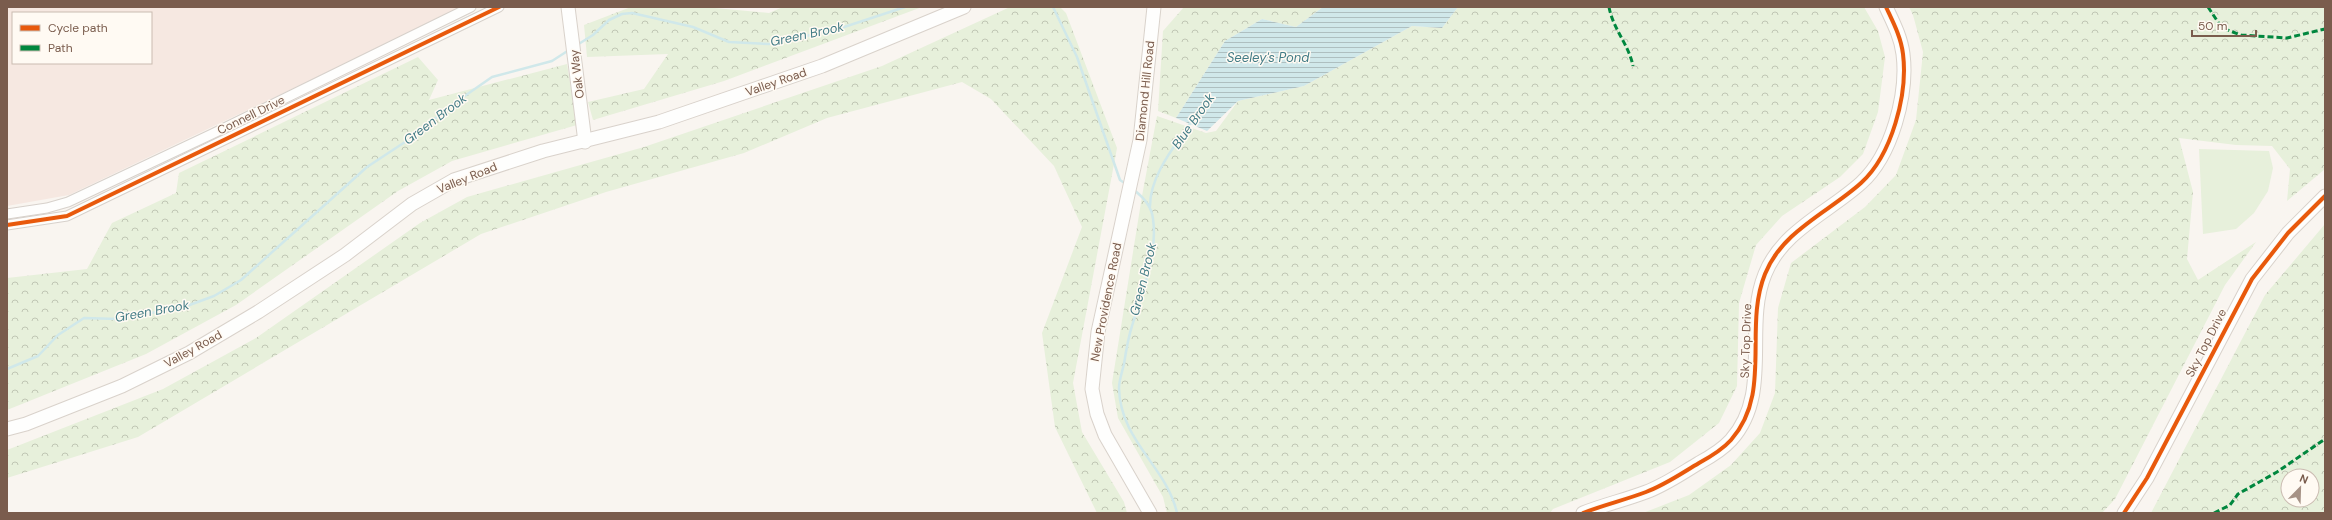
<svg xmlns="http://www.w3.org/2000/svg" width="2332" height="520" viewBox="0 0 2332 520" font-family="'DM Sans',sans-serif">
<style>
.commercial{fill:#f6e8e1;fill-rule:evenodd}
.forest{fill:url(#forest-crowns);fill-rule:evenodd}
.pitch{fill:#e7f0db}
.water{fill:url(#water-rules)}
.lines{fill:none;stroke-linecap:round;stroke-linejoin:round}
.stream{stroke:#d0e8ea;stroke-width:2.5}
.street-casing{stroke:#d7d1cb;stroke-width:11}
.secondary-casing{stroke:#d9d2cb;stroke-width:15}
.street{stroke:#fefefd;stroke-width:9}
.secondary{stroke:#fefefd;stroke-width:13}
.quiet{stroke:#00873e;stroke-width:3;stroke-dasharray:6 3;stroke-linecap:butt}
.cycleway-casing{stroke:#fffaf3;stroke-width:6}
.cycleway{stroke:#e8590c;stroke-width:4}
.labels{text-anchor:middle;dominant-baseline:central;stroke-width:3;stroke-linejoin:round;paint-order:stroke}
.street-label{font-size:12px;fill:#7a5c4d;stroke:#fffaf3}
.water-label{font-size:13px;font-style:italic;fill:#437c86;stroke:#fffaf3}
</style>
<defs>
<pattern id="forest-crowns" width="20" height="18" patternUnits="userSpaceOnUse"><rect width="20" height="18" fill="#e7f0db"/><path d="M2 6a3 3 0 1 1 6 0M12 15a3 3 0 1 1 6 0" fill="none" stroke="#c0c6b4"/></pattern>
<pattern id="water-rules" width="6" height="5" patternUnits="userSpaceOnUse"><rect width="6" height="5" fill="#d0e8ea"/><path d="M0 2.5h6" fill="none" stroke="#aebfc0"/></pattern>
</defs>
<rect width="100%" height="100%" fill="#f9f5f0"/>
<path class="commercial" d="M 7,7 L 464,7 L 69,195 L 7,206 ZM 13,13 L 151,13 L 151,63 L 13,63 Z"/>
<g class="forest">
<path d="M 631,7 L 704,7 L 769,13 L 783,7 L 922,7 L 724,81 L 593,120 L 588,102 L 644,89 L 668,54 L 587,57 L 584,25 Z"/>
<path d="M 1010,7 L 1060,7 L 1066,13 L 1117,148 L 1073,383 L 1082,432 L 1124,502 L 1127,513 L 1097,513 L 1055,427 L 1042,333 L 1082,227 L 1054,166 L 991,99 L 962,82 L 827,118 L 744,153 L 606,192 L 481,234 L 138,437 L 7,478 L 7,450 L 163,389 L 256,338 L 420,223 L 467,197 L 644,147 L 882,66 Z"/>
<path d="M 1184,7 L 1323,7 L 1296,27 L 1262,19 L 1225,41 L 1176,118 L 1158,111 L 1163,31 Z"/>
<path d="M 1458,7 L 1864,7 L 1878,31 L 1885,57 L 1878,112 L 1863,154 L 1840,177 L 1782,216 L 1756,245 L 1739,303 L 1737,386 L 1719,423 L 1670,462 L 1553,509 L 1550,513 L 1167,513 L 1163,497 L 1118,418 L 1112,383 L 1142,196 L 1157,116 L 1206,133 L 1216,131 L 1238,101 L 1304,86 L 1412,26 L 1442,28 Z"/>
<path d="M 1909,7 L 2325,7 L 2325,169 L 2287,201 L 2290,169 L 2272,146 L 2236,145 L 2179,138 L 2193,192 L 2187,259 L 2198,280 L 2256,242 L 2225,285 L 2115,499 L 2102,513 L 1643,513 L 1689,495 L 1731,465 L 1760,433 L 1775,393 L 1778,308 L 1791,263 L 1865,207 L 1896,175 L 1916,120 L 1923,52 L 1913,15 Z"/>
<path d="M 418,57 L 438,80 L 429,100 L 567,64 L 577,125 L 452,161 L 398,191 L 236,305 L 146,354 L 7,410 L 7,278 L 87,269 L 112,223 L 176,193 L 179,173 Z"/>
<path d="M 2325,224 L 2325,513 L 2151,513 L 2265,295 ZM 2288,476 L 2312,476 L 2312,500 L 2288,500 Z"/>
</g>
<path class="pitch" d="M 2199,149 L 2269,151 L 2273,168 L 2268,191 L 2254,213 L 2236,229 L 2203,234 Z"/>
<path class="water" d="M 1323,7 L 1458,7 L 1442,28 L 1412,26 L 1304,86 L 1238,101 L 1207,131 L 1176,118 L 1225,41 L 1262,19 L 1296,27 Z"/>
<g class="lines">
<g class="stream">
<path d="M 1053,7 L 1077,57 L 1120,180 L 1126,184"/>
<path d="M 577,45 L 593,35 L 609,20 L 622,14 L 632,13 L 693,27 L 729,42 L 769,44 L 838,29 L 905,7"/>
<path d="M 1134,190 C 1143,197 1152,207 1153,219 C 1158,254 1142,293 1132,326 C 1128,338 1126,351 1124,364 C 1122,372 1119,381 1119,388 C 1120,441 1167,467 1177,513"/>
<path d="M 1150,206 C 1150,175 1175,146 1191,122"/>
<path d="M 7,369 L 38,356 L 58,335 L 84,318 L 118,319 L 184,307 L 214,296 L 241,280 L 367,167 L 405,142 L 456,102 L 492,77 L 552,61 L 569,50"/>
</g>
<g class="street-casing">
<g id="street">
<path d="M 7,214 L 47,208 L 68,202 L 212,134 L 471,7"/>
<path d="M 7,225 L 67,216 L 499,7"/>
</g>
</g>
<g class="secondary-casing">
<g id="secondary">
<path d="M 568,7 L 585,142"/>
<path d="M 7,429 L 26,424 L 122,386 L 189,353 L 258,312 L 345,255 L 412,204 L 454,180 L 543,151 L 659,122 L 822,66 L 964,7"/>
<path d="M 1150,513 L 1105,435 L 1097,414 L 1092,389 L 1098,332 L 1140,140 L 1154,7"/>
<path d="M 1583,513 C 1603,505 1625,500 1646,492 C 1665,485 1682,473 1699,463 C 1710,457 1722,450 1731,440 C 1773,393 1743,328 1765,274 C 1782,231 1829,212 1861,183 C 1892,155 1908,94 1903,54 C 1901,37 1893,22 1886,7"/>
<path d="M 2124,513 L 2147,478 L 2252,279 L 2288,233 L 2325,196"/>
</g>
</g>
<use href="#street" class="street"/>
<use href="#secondary" class="secondary"/>
<g class="quiet">
<path d="M 1609,7 C 1613,29 1629,45 1633,66"/>
<path d="M 2208,7 L 2222,28 L 2241,35 L 2287,38 L 2325,29"/>
<path d="M 2214,513 L 2230,505 L 2238,494 L 2277,472 L 2325,439"/>
</g>
<g class="cycleway-casing">
<g id="cycleway">
<path d="M 7,225 L 67,216 L 499,7"/>
<path d="M 1583,513 C 1603,505 1625,500 1646,492 C 1665,485 1682,473 1699,463 C 1710,457 1722,450 1731,440 C 1773,393 1743,328 1765,274 C 1782,231 1829,212 1861,183 C 1892,155 1908,94 1903,54 C 1901,37 1893,22 1886,7"/>
<path d="M 2124,513 L 2147,478 L 2252,279 L 2288,233 L 2325,196"/>
</g>
</g>
<use href="#cycleway" class="cycleway"/>
</g>
<g class="labels">
<g class="street-label">
<text transform="translate(577 74) rotate(-97)">Oak Way</text>
<text transform="translate(776 82) rotate(-19)">Valley Road</text>
<text transform="translate(1145 91) rotate(-84)">Diamond Hill Road</text>
<text transform="translate(251 115) rotate(-26)">Connell Drive</text>
<text transform="translate(467 178) rotate(-22)">Valley Road</text>
<text transform="translate(1106 302) rotate(-79)">New Providence Road</text>
<text transform="translate(1746 341) rotate(-88)">Sky Top Drive</text>
<text transform="translate(2206 343) rotate(-63)">Sky Top Drive</text>
<text transform="translate(193 349) rotate(-29)">Valley Road</text>
</g>
<g class="water-label">
<text transform="translate(807 34) rotate(-12)">Green Brook</text>
<text x="1268" y="57">Seeley's Pond</text>
<text transform="translate(435 119) rotate(-37)">Green Brook</text>
<text transform="translate(1193 121) rotate(-55)">Blue Brook</text>
<text transform="translate(1143 279) rotate(-76)">Green Brook</text>
<text transform="translate(152 311) rotate(-10)">Green Brook</text>
</g>
</g>
<rect width="2332" height="520" fill="none" stroke="#7a5c4d" stroke-width="16"/>
<rect x="12" y="12" width="140" height="52" fill="#fffaf3" stroke="#cabbb1"/>
<rect x="20" y="25" width="20" height="6" fill="#e8590c" stroke="#cabbb1"/>
<text x="48" y="32" font-size="12" fill="#7a5c4d">Cycle path</text>
<rect x="20" y="45" width="20" height="6" fill="#00873e" stroke="#cabbb1"/>
<text x="48" y="52" font-size="12" fill="#7a5c4d">Path</text>
<g transform="translate(2300 488) rotate(23)"><circle r="19" fill="#fffaf3" stroke="#cabbb1"/>
<path d="M0-3L7 15L0 10L-7 15Z" fill="#a69286"/>
<text y="-6" font-size="11" font-weight="bold" text-anchor="middle" fill="#7a5c4d">N</text>
</g>
<path d="M2192 30v6h64v-6" fill="none" stroke="#7a5c4d" stroke-width="2"/>
<text x="2198" y="30" font-size="12" fill="#7a5c4d" stroke="#fffaf3" stroke-width="3" paint-order="stroke">50 m</text>
</svg>
